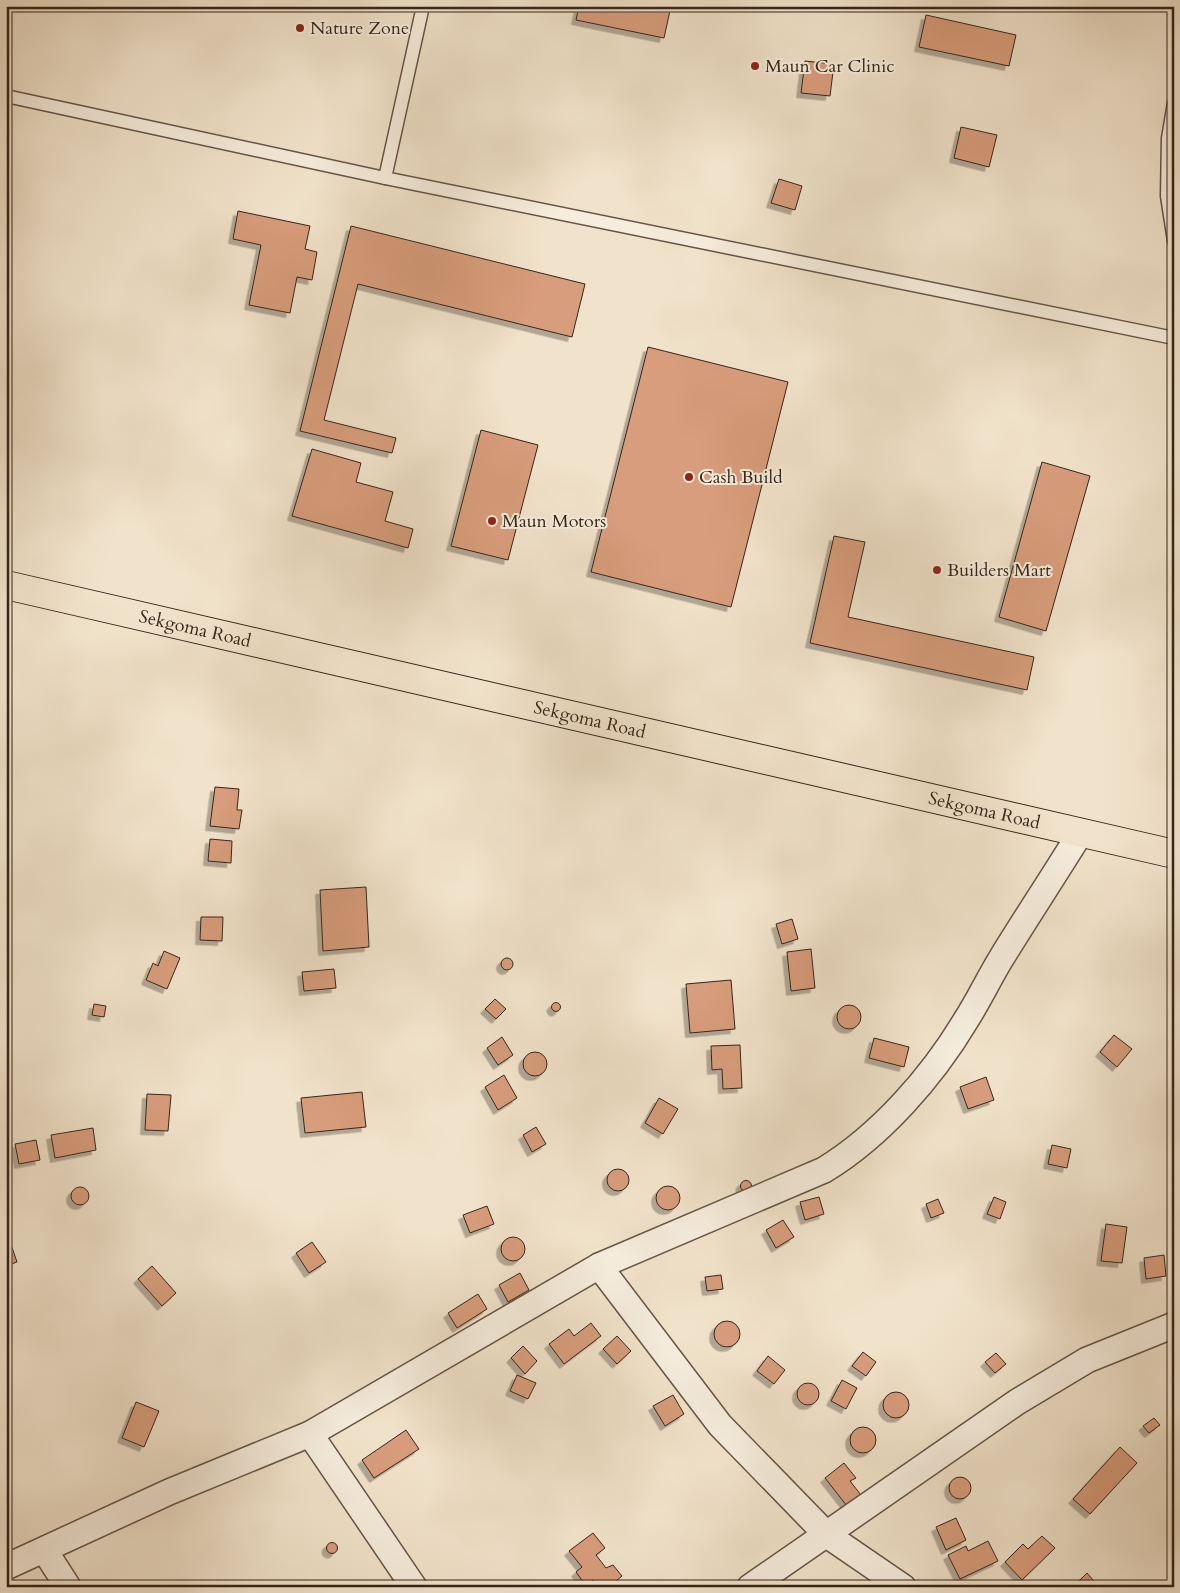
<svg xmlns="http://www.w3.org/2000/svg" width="1180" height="1593" viewBox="0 0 1180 1593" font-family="Cardo,serif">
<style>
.building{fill:#d89d7c;stroke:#36251a;filter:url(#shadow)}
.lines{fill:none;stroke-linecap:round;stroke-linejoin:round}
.lane-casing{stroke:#655446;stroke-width:15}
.street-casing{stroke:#655446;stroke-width:28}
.highway-casing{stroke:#36251a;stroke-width:30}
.lane{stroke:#f6eddd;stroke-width:12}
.street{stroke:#f6eddd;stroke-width:25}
.highway{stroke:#f1e3cb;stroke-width:28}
.poi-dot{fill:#8f2418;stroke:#f6eddd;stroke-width:2}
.labels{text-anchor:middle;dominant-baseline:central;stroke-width:4;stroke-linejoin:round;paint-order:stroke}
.poi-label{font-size:18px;fill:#36251a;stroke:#f6eddd;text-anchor:start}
.street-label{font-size:18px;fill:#36251a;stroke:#f6eddd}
</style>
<defs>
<filter id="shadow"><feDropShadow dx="-4.5" dy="4.5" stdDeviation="0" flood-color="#0004"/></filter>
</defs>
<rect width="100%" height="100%" fill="#f1e3cb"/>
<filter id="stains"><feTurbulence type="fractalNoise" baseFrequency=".004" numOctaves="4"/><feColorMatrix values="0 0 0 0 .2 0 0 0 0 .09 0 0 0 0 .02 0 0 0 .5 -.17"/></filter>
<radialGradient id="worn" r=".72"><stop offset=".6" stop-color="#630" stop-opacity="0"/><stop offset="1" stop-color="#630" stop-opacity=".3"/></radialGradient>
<g class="building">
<path d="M 579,6 L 671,6 L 664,38 L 576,20 Z"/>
<path d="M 926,15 L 1016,35 L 1009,66 L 919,47 Z"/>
<path d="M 805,61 L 834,64 L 830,96 L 801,93 Z"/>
<path d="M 961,127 L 997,135 L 989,167 L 954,158 Z"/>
<path d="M 779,179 L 802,186 L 795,210 L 771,203 Z"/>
<path d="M 238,211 L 310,226 L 305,249 L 317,252 L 312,280 L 297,277 L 290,313 L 249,305 L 261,245 L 233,239 Z"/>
<path d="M 351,226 L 585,284 L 572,337 L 358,284 L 324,420 L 396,438 L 392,453 L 300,431 Z"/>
<path d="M 648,347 L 788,382 L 731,607 L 591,572 Z"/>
<path d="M 481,430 L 538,445 L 508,560 L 451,546 Z"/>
<path d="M 312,449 L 361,463 L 356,482 L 393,492 L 385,521 L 413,529 L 408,548 L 292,516 Z"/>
<path d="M 1042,462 L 1090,476 L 1046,631 L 999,617 Z"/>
<path d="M 834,536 L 865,542 L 848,617 L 1034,657 L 1027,690 L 810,643 Z"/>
<path d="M 215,787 L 239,789 L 237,810 L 242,810 L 239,829 L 210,826 Z"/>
<path d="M 210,839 L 232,841 L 231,863 L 208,861 Z"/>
<path d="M 366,887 L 369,947 L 323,951 L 320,890 Z"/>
<path d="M 201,917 L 223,917 L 222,941 L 200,940 Z"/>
<path d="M 792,919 L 798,939 L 782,944 L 776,924 Z"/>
<path d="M 811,949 L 815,988 L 791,991 L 787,952 Z"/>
<path d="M 164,951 L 180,958 L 167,989 L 146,980 L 153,963 L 158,966 Z"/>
<circle cx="507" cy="964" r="6"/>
<path d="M 334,969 L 336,988 L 304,991 L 302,972 Z"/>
<path d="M 731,980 L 735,1029 L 690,1033 L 686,984 Z"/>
<path d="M 495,999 L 506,1009 L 496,1019 L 485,1009 Z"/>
<circle cx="556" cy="1007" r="4.5"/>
<path d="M 94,1004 L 106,1006 L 104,1017 L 92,1015 Z"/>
<circle cx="849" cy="1017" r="12"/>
<path d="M 1114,1035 L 1132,1049 L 1117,1067 L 1100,1052 Z"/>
<path d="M 502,1037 L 513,1055 L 498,1065 L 487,1048 Z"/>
<path d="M 874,1038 L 909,1047 L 904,1067 L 869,1058 Z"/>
<path d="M 740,1045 L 742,1088 L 723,1089 L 722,1069 L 712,1070 L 711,1046 Z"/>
<circle cx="535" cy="1064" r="12"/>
<path d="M 504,1075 L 517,1098 L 498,1110 L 485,1087 Z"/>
<path d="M 986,1077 L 994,1100 L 968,1109 L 960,1087 Z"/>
<path d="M 362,1092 L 366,1127 L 305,1133 L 301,1098 Z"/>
<path d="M 147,1094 L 171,1095 L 168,1131 L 145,1130 Z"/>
<path d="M 659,1098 L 678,1109 L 663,1134 L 645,1123 Z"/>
<path d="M 536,1127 L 546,1144 L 532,1152 L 523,1135 Z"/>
<path d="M 93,1128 L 96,1150 L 55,1158 L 51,1135 Z"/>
<path d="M 36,1140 L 40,1160 L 19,1164 L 15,1144 Z"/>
<path d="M 1052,1145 L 1071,1149 L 1067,1168 L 1048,1164 Z"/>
<circle cx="618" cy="1180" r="11"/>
<circle cx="746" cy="1186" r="5.5"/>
<circle cx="668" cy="1198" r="12"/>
<circle cx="80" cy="1196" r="9"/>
<path d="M 819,1197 L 824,1214 L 805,1220 L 800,1202 Z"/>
<path d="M 994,1197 L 1006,1202 L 1000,1219 L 987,1214 Z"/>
<path d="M 938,1199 L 944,1213 L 931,1218 L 926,1204 Z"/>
<path d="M 487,1206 L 494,1224 L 470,1233 L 463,1215 Z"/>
<path d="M 783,1220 L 794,1237 L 776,1248 L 766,1230 Z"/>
<path d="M 1106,1224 L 1127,1227 L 1122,1263 L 1101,1261 Z"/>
<path d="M 6,1230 L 17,1262 L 6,1266 Z"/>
<circle cx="513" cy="1249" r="12"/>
<path d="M 312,1242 L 326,1262 L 309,1273 L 296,1253 Z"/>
<path d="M 1164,1255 L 1166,1276 L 1146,1279 L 1144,1258 Z"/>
<path d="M 152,1266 L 176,1293 L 162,1306 L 138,1279 Z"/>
<path d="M 520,1273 L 529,1290 L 508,1302 L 499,1285 Z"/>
<path d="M 721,1275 L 723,1289 L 707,1291 L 705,1277 Z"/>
<path d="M 478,1294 L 487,1309 L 457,1328 L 448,1313 Z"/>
<circle cx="727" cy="1334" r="13"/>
<path d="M 591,1323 L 601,1336 L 564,1364 L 549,1344 L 569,1329 L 574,1336 Z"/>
<path d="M 617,1336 L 631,1351 L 617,1364 L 603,1349 Z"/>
<path d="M 523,1346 L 537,1361 L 525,1374 L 511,1358 Z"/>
<path d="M 863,1352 L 876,1362 L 866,1376 L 852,1366 Z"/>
<path d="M 996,1353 L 1006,1364 L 995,1373 L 985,1362 Z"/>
<path d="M 768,1356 L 785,1370 L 774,1384 L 757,1371 Z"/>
<path d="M 517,1375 L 536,1383 L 528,1399 L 510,1391 Z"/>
<path d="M 842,1380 L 857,1388 L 846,1409 L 831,1401 Z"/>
<circle cx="808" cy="1394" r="11"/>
<circle cx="896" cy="1405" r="13"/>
<path d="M 673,1395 L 684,1414 L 665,1426 L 653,1406 Z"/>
<path d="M 136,1402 L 159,1411 L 144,1447 L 122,1438 Z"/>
<path d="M 1154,1418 L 1160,1425 L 1149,1433 L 1143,1426 Z"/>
<circle cx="863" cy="1440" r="13"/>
<path d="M 406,1430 L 419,1449 L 374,1478 L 362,1460 Z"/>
<path d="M 1120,1447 L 1137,1463 L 1090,1514 L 1073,1499 Z"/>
<path d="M 844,1463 L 856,1478 L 850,1481 L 861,1495 L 847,1506 L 825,1478 Z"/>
<circle cx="960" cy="1488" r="11"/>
<path d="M 956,1518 L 966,1540 L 946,1550 L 936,1527 Z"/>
<path d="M 593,1533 L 605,1548 L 596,1555 L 606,1568 L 613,1565 L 622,1576 L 609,1587 L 597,1587 L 593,1580 L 586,1586 L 576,1572 L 582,1567 L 569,1551 Z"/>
<path d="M 1042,1536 L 1055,1548 L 1022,1580 L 1005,1562 L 1023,1544 L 1028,1549 Z"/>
<path d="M 988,1541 L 998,1561 L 960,1579 L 948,1555 L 966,1546 L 968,1551 Z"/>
<circle cx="332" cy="1548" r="5.5"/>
<path d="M 1087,1573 L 1099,1587 L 1073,1587 Z"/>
</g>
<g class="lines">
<g class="lane-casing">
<g id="lane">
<path d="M 6,96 L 385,178 L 1174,338"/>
<path d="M 1174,103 L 1168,138 L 1167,196 L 1174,241"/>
<path d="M 385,178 L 423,6"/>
</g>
</g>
<g class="street-casing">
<g id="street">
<path d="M 599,1266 L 720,1425 L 827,1535 L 903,1587"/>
<path d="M 310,1434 L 414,1587"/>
<path d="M 45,1551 L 68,1587"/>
<path d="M 6,1567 L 169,1492 L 310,1434 L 599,1266 L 824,1170 C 880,1136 932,1077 966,1020 C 979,1000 989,978 1002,957 C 1028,915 1055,874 1081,832"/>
<path d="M 750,1587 L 1017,1402 L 1087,1360 L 1174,1325"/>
</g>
</g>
<g class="highway-casing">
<g id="highway">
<path id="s1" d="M 6,585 L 1174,854"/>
</g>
</g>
<use href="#lane" class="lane"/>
<use href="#street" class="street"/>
<use href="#highway" class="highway"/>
</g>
<g class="poi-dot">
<circle cx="300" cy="28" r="5"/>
<circle cx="755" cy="66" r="5"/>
<circle cx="689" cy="477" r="5"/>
<circle cx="492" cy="521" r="5"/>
<circle cx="937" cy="570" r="5"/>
</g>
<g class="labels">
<g class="poi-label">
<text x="310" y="28">Nature Zone</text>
<text x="765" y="66">Maun Car Clinic</text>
<text x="699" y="477">Cash Build</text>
<text x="502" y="521">Maun Motors</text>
<text x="947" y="570">Builders Mart</text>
</g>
<g class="street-label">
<text stroke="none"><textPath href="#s1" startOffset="194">Sekgoma Road</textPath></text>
<text stroke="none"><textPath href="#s1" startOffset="599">Sekgoma Road</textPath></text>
<text stroke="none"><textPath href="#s1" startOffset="1004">Sekgoma Road</textPath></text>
</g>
</g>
<rect width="1180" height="1593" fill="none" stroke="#f1e3cb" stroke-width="25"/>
<rect x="8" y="8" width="1165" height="1578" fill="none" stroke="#36251a" stroke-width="2.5"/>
<rect x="12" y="12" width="1155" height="1568" fill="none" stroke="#36251a"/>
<rect width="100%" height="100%" filter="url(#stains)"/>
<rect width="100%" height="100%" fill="url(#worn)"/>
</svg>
